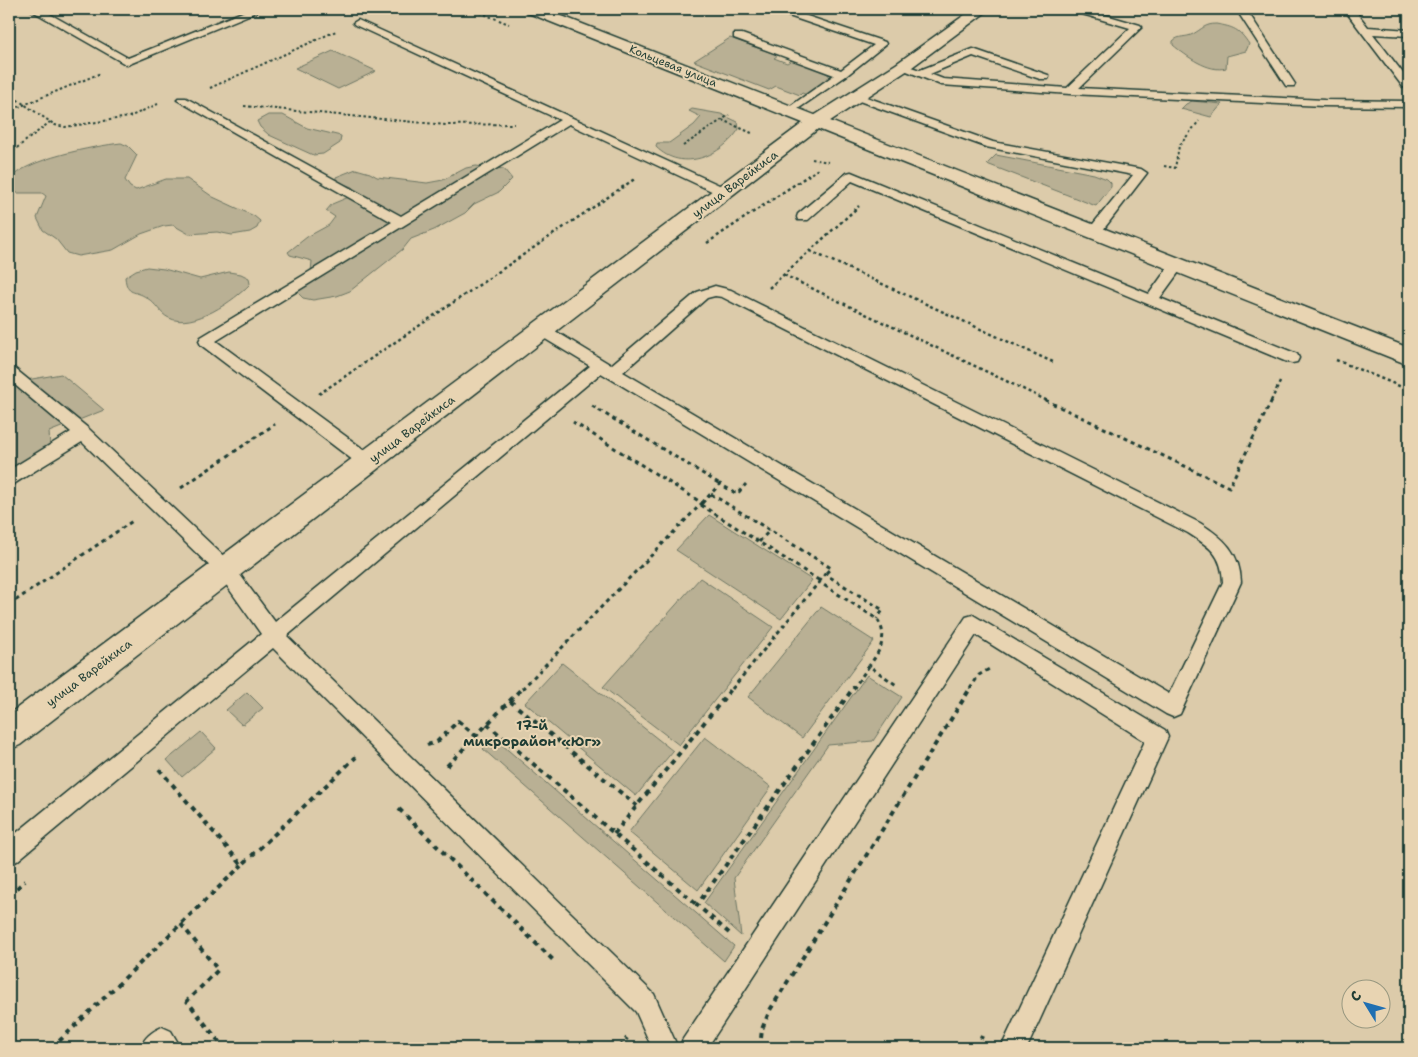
<svg xmlns="http://www.w3.org/2000/svg" width="1418" height="1057" viewBox="0 0 1418 1057" font-family="'Shantell Sans',sans-serif">
<style>
.green{fill:#b9b094;stroke:#6c7664}
.lines{fill:none;stroke-linecap:round;stroke-linejoin:round}
.lane-casing{stroke:#1f3d34;stroke-width:3}
.street-casing{stroke:#1f3d34;stroke-width:3}
.secondary-casing{stroke:#1f3d34;stroke-width:3}
.path-far3{stroke:#1f3d34;stroke-width:2;stroke-dasharray:2.5 2.5;stroke-linecap:butt}
.path-far2{stroke:#1f3d34;stroke-width:2.5;stroke-dasharray:3 3;stroke-linecap:butt}
.path-far1{stroke:#1f3d34;stroke-width:3;stroke-dasharray:4 4;stroke-linecap:butt}
.path{stroke:#1f3d34;stroke-width:4;stroke-dasharray:5 5;stroke-linecap:butt}
.lane{fill:#e8d4b2;fill-rule:evenodd}
.street{fill:#e8d4b2;fill-rule:evenodd}
.secondary{fill:#e8d4b2;fill-rule:evenodd}
.labels{text-anchor:middle;dominant-baseline:central;stroke-width:4;stroke-linejoin:round;paint-order:stroke}
.far-street-label{font-size:11px;fill:#1f3d34;stroke:#e8d4b2}
.street-label{font-size:12px;fill:#1f3d34;stroke:#e8d4b2}
.neighbourhood-label{font-size:14px;font-weight:bold;fill:#1f3d34;stroke:#e8d4b2}
</style>
<rect width="100%" height="100%" fill="#dccbaa"/>
<filter id="ink" filterUnits="userSpaceOnUse"><feTurbulence type="fractalNoise" baseFrequency=".02" numOctaves="2"/><feDisplacementMap in="SourceGraphic" scale="10" xChannelSelector="R" yChannelSelector="G"/><feConvolveMatrix kernelMatrix="1 2 1 2 8 2 1 2 1" color-interpolation-filters="sRGB"/></filter>
<g filter="url(#ink)">
<g class="green">
<path d="M 1216,24 C 1234,27 1239,29 1249,44 L 1246,51 L 1227,56 L 1226,68 C 1209,73 1186,56 1173,45 L 1173,41 C 1179,35 1186,38 1193,34 C 1202,29 1205,24 1216,24 Z"/>
<path d="M 730,38 L 778,55 L 774,58 L 787,63 L 792,60 L 823,71 L 828,74 L 831,79 L 809,96 L 802,93 L 800,95 L 776,86 L 769,90 L 694,61 Z"/>
<path d="M 333,51 L 376,71 L 338,89 L 295,68 Z"/>
<path d="M 1192,101 L 1222,104 L 1211,117 L 1181,109 L 1186,104 Z"/>
<path d="M 692,109 L 721,114 L 738,122 L 739,129 C 722,156 682,173 656,147 L 657,143 L 669,143 L 694,125 L 701,117 L 689,111 Z"/>
<path d="M 268,115 L 283,115 L 307,128 L 341,136 L 340,143 L 323,154 L 313,155 L 269,135 L 260,127 L 257,121 Z"/>
<path d="M 121,143 L 128,146 L 137,155 L 125,180 L 130,187 L 136,190 L 166,179 L 187,179 L 213,197 L 254,216 L 260,221 L 257,228 L 250,232 L 232,235 L 217,232 L 189,234 L 173,225 L 164,226 L 141,234 L 113,250 L 78,256 L 67,253 L 56,239 L 43,230 L 37,218 L 46,196 L 42,193 L 9,193 L 9,180 C 25,159 95,146 121,143 Z"/>
<path d="M 996,155 L 1094,174 L 1107,179 L 1111,183 L 1111,187 L 1096,206 L 987,164 Z"/>
<path d="M 476,166 L 504,169 L 512,179 L 499,192 L 474,204 L 465,213 L 434,230 L 411,239 L 403,249 L 350,291 L 337,296 L 313,300 L 303,298 L 291,286 L 311,272 L 312,261 L 290,255 L 288,252 L 307,237 L 329,225 L 335,217 L 326,211 L 332,204 L 356,194 L 357,192 L 352,187 L 336,181 L 336,177 L 356,169 L 370,173 L 377,177 L 427,183 L 443,180 L 466,168 Z"/>
<path d="M 147,267 L 164,269 L 200,279 L 229,272 L 241,274 L 249,278 L 250,284 C 235,300 193,330 169,318 C 160,314 156,303 147,298 C 135,289 127,297 125,277 L 136,270 Z"/>
<path d="M 61,374 L 104,410 L 49,432 L 51,460 L 9,489 L 9,383 Z"/>
<path d="M 709,515 L 812,580 L 781,619 L 676,550 Z"/>
<path d="M 700,578 L 773,627 L 679,745 L 603,687 Z"/>
<path d="M 821,607 L 874,641 L 802,738 L 748,697 Z"/>
<path d="M 562,663 L 673,751 L 636,796 L 525,703 Z"/>
<path d="M 867,675 L 902,697 L 873,741 L 828,745 L 734,878 L 741,936 L 704,903 Z"/>
<path d="M 247,692 L 263,708 L 242,725 L 226,710 Z"/>
<path d="M 201,732 L 216,748 L 182,777 L 167,760 Z"/>
<path d="M 493,737 L 734,946 L 724,961 L 483,749 Z"/>
<path d="M 705,737 L 771,787 L 698,890 L 629,832 Z"/>
</g>
<g class="lines">
<g class="lane-casing">
<g id="lane">
<path d="M 29,9 L 41,9 L 128,58 L 250,9 L 263,9 L 127,65 Z"/>
<path d="M 786,9 L 885,42 L 886,44 L 846,76 L 789,115 L 783,112 L 785,110 L 834,75 L 734,38 L 734,34 L 742,34 L 841,70 L 874,45 L 783,14 L 783,10 Z"/>
<path d="M 1070,9 L 1085,9 L 1140,25 L 1142,27 L 1079,88 L 1324,100 L 1409,101 L 1409,107 L 1324,106 L 1070,94 L 941,85 L 897,67 L 902,64 L 920,70 L 973,49 L 1048,75 L 1049,77 L 1048,79 L 1040,79 L 973,56 L 930,74 L 943,79 L 1067,88 L 1130,28 L 1072,11 Z"/>
<path d="M 1236,9 L 1246,9 L 1295,84 L 1294,86 L 1286,86 Z"/>
<path d="M 1344,9 L 1354,9 L 1368,27 L 1409,30 L 1409,36 L 1373,34 L 1409,81 L 1409,88 L 1403,87 Z"/>
<path d="M 358,20 L 728,189 L 730,192 L 724,196 L 720,195 L 569,124 L 216,341 L 374,457 L 376,462 L 374,467 L 368,468 L 362,467 L 201,345 L 199,341 L 201,337 L 392,222 L 177,100 L 178,98 L 186,98 L 401,216 L 560,120 L 355,25 L 353,23 Z"/>
<path d="M 855,93 L 993,142 L 1141,169 L 1147,173 L 1099,235 L 1089,235 L 1088,232 L 1089,229 L 1133,175 L 986,147 L 851,98 L 850,96 Z"/>
<path d="M 851,172 L 1149,294 L 1172,262 L 1182,262 L 1184,265 L 1160,298 L 1297,354 L 1299,358 L 1297,362 L 1292,363 L 1287,362 L 852,181 L 808,220 L 798,220 L 797,217 L 798,214 L 847,173 Z"/>
<path d="M 715,286 L 731,290 L 1200,523 C 1224,538 1240,553 1241,582 L 1180,714 L 1173,717 L 1166,714 L 601,373 L 287,636 L 654,994 L 678,1048 L 652,1048 L 636,1012 L 273,648 L 17,861 L 9,864 L 9,839 L 261,634 L 220,576 L 82,442 L 15,483 L 9,485 L 9,470 L 71,432 L 9,380 L 9,367 L 14,368 L 89,429 L 232,564 L 275,622 L 590,366 L 537,334 L 535,330 L 537,326 L 547,326 L 611,365 L 697,292 ZM 715,296 L 722,297 L 1188,533 C 1210,547 1222,554 1223,582 L 1169,694 L 623,372 L 707,298 Z"/>
<path d="M 973,615 L 1165,730 L 1168,737 L 1027,1048 L 1001,1048 L 1145,741 L 976,635 L 707,1048 L 679,1048 L 683,1039 L 966,617 Z"/>
<path d="M 162,1027 L 171,1031 L 181,1048 L 140,1048 C 145,1037 151,1032 162,1027 Z"/>
</g>
</g>
<g class="street-casing">
<path id="street" d="M 973,9 L 990,9 L 908,70 L 821,127 L 815,128 L 809,127 L 806,123 L 809,119 L 896,64 Z"/>
</g>
<g class="secondary-casing">
<path id="secondary" d="M 523,9 L 544,9 L 1409,348 L 1409,365 L 818,129 L 20,745 L 9,750 L 9,714 L 803,123 L 526,12 Z"/>
</g>
<g class="path-far3">
<path d="M 471,9 L 509,24"/>
<path d="M 210,88 L 336,31"/>
<path d="M 9,94 L 55,125 L 65,127 L 129,117 L 158,104"/>
<path d="M 244,106 L 446,125 L 514,124"/>
<path d="M 9,111 L 101,73"/>
<path d="M 722,120 L 754,134"/>
<path d="M 683,146 L 729,115"/>
<path d="M 9,154 L 50,122"/>
<path d="M 812,159 L 828,162"/>
<path d="M 1164,166 L 1175,168 L 1179,146 L 1199,121"/>
<path d="M 807,176 L 818,169"/>
</g>
<g class="path-far2">
<path d="M 707,243 L 809,175"/>
<path d="M 810,251 L 1055,363"/>
<path d="M 784,275 L 1048,401"/>
<path d="M 769,288 L 859,206"/>
<path d="M 1336,360 L 1409,390"/>
<path d="M 319,394 L 636,178"/>
<path d="M 1271,401 L 1281,380"/>
</g>
<g class="path-far1">
<path d="M 1045,400 L 1229,487 L 1272,400"/>
<path d="M 592,406 L 720,484"/>
<path d="M 181,488 L 275,424"/>
<path d="M 711,494 L 831,568 L 825,574"/>
<path d="M 702,503 L 720,484 L 737,494 L 746,484"/>
<path d="M 701,505 L 820,581"/>
<path d="M 759,542 L 770,530"/>
<path d="M 819,582 L 825,574 L 883,610 L 877,619"/>
<path d="M 9,605 L 134,520"/>
<path d="M 522,689 L 702,503 L 573,422"/>
<path d="M 732,689 L 819,582 L 877,619 C 889,636 880,651 869,666"/>
<path d="M 853,689 L 869,666 L 898,686"/>
<path d="M 970,689 L 979,675 L 991,668"/>
</g>
<g class="path">
<path d="M 510,701 L 637,806"/>
<path d="M 487,724 L 697,905"/>
<path d="M 427,745 L 437,742 L 458,721 L 476,736"/>
<path d="M 447,766 L 523,687"/>
<path d="M 159,769 L 242,865 L 356,757"/>
<path d="M 399,809 L 554,961"/>
<path d="M 614,834 L 733,687"/>
<path d="M 9,895 L 25,881"/>
<path d="M 181,924 L 218,970 L 187,1001 L 224,1048"/>
<path d="M 729,933 L 697,905 L 854,687"/>
<path d="M 52,1048 L 242,865"/>
<path d="M 620,1048 L 627,1038"/>
<path d="M 760,1048 L 762,1029 L 770,1010 L 971,687"/>
<path d="M 977,1048 L 982,1036"/>
</g>
<use href="#lane" class="lane"/>
<use href="#street" class="street"/>
<use href="#secondary" class="secondary"/>
</g>
</g>
<g class="labels">
<g class="far-street-label">
<text transform="translate(673 66) rotate(22)">Кольцевая улица</text>
</g>
<g class="street-label">
<text transform="translate(735 184) rotate(-37)">улица Варейкиса</text>
<text transform="translate(412 429) rotate(-37)">улица Варейкиса</text>
<text transform="translate(89 673) rotate(-37)">улица Варейкиса</text>
</g>
<g class="neighbourhood-label">
<text x="532" y="725">17-й<tspan x="532" dy="16">микрорайон «Юг»</tspan></text>
</g>
</g>
<rect width="1418" height="1057" fill="none" stroke="#e8d4b2" stroke-width="30"/>
<rect x="15" y="15" width="1388" height="1027" fill="none" stroke="#1f3d34" stroke-width="2" filter="url(#ink)"/>
<g transform="translate(1366 1004) rotate(307)"><circle r="24" fill="#e8d4b2" stroke="#989880"/>
<path d="M0-4L9 19L0 12L-9 19Z" fill="#1f6fb2"/>
<text y="-8" font-size="14" font-weight="bold" text-anchor="middle" fill="#1f3d34">С</text>
</g>
</svg>
